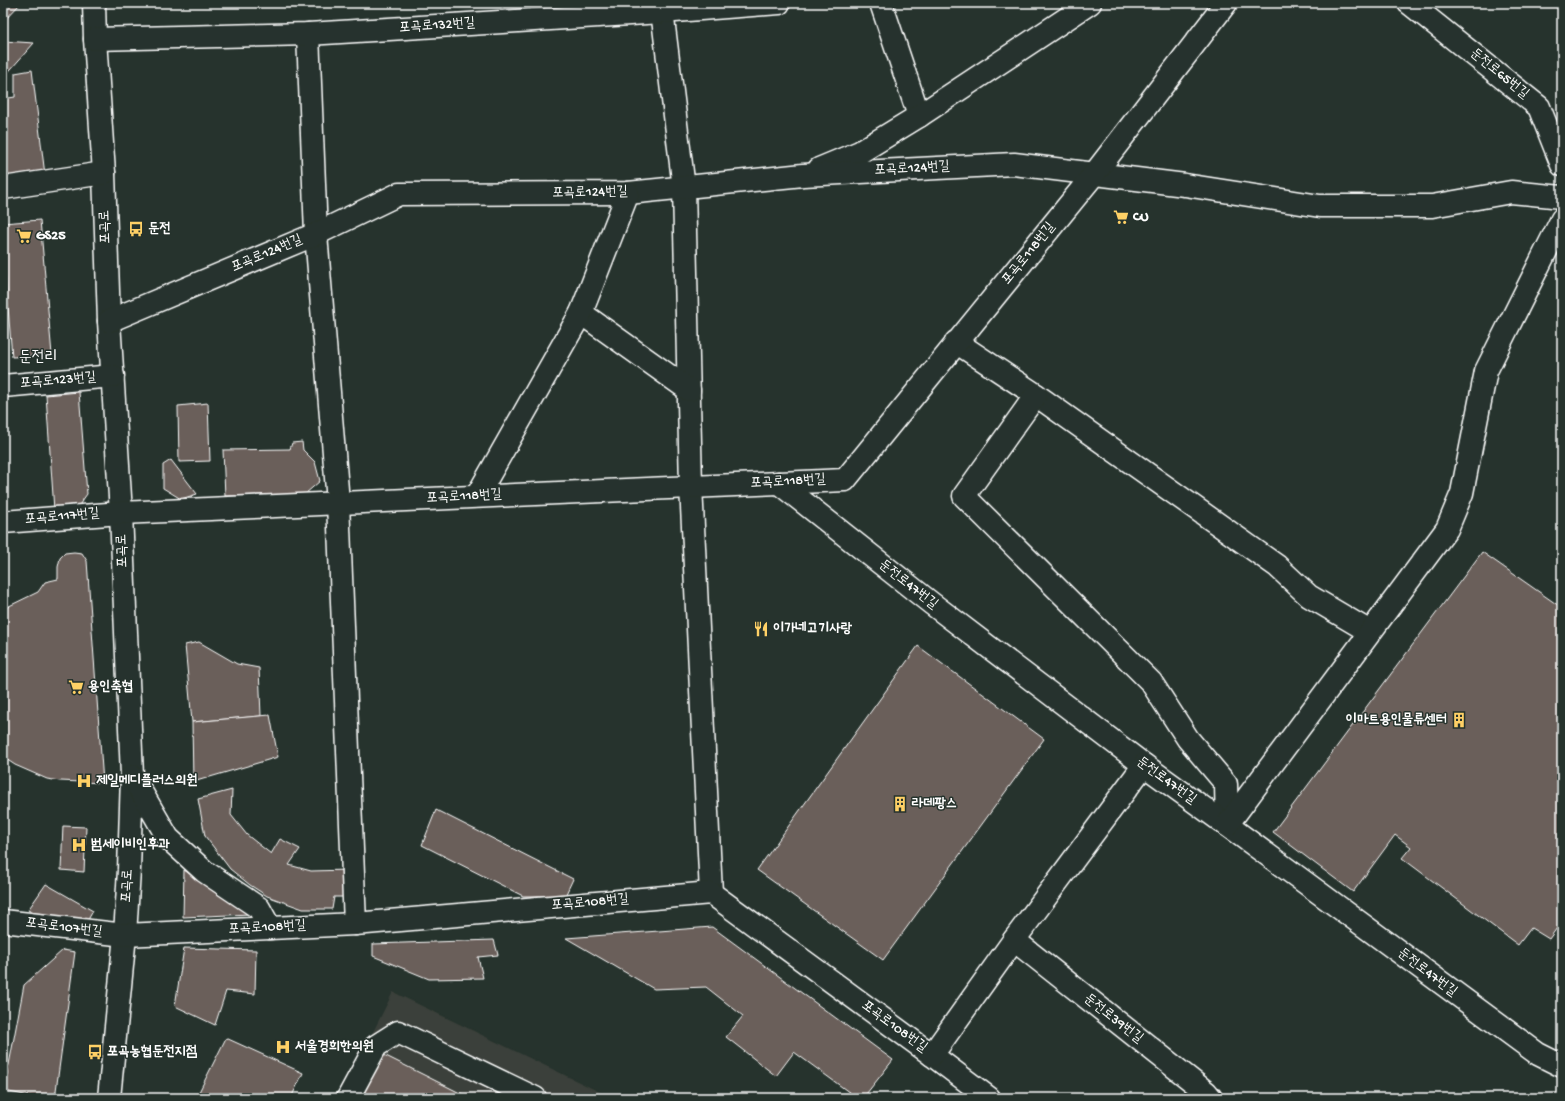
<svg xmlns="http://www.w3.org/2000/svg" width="1565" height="1101" viewBox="0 0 1565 1101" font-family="'Gochi Hand','Poor Story',sans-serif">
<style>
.built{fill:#3b403a}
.building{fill:#6b5f5a;stroke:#fff}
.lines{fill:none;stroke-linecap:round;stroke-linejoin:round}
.minor-casing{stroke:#fff;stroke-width:25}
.minor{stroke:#26332d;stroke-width:22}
.labels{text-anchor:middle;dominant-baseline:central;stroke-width:3;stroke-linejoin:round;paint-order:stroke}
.street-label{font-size:14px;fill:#fff;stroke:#26332d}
.poi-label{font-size:14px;font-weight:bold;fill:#fff;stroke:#26332d;text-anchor:start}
.quarter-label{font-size:16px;fill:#fff;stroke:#26332d}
</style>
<rect width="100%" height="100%" fill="#26332d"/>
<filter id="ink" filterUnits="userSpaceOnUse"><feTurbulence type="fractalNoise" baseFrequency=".025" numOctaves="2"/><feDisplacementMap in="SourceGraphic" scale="8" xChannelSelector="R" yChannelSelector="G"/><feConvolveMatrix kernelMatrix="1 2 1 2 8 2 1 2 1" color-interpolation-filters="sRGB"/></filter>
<g filter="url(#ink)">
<path class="built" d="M 393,992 L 612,1098 L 314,1098 L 317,1093 L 340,1098 Z"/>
<g class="building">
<path d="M 3,3 L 20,4 L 3,22 Z"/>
<path d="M 3,41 L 34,43 L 3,78 Z"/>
<path d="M 32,70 L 45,175 L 3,178 L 3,99 L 15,97 L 15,73 Z"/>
<path d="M 40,220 L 52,355 L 12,357 L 3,244 L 3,223 Z"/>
<path d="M 79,392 L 87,494 L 77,508 L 54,510 L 46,395 Z"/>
<path d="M 208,403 L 210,461 L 179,462 L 178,406 Z"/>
<path d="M 302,442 L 303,450 L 315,462 L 320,481 L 305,494 L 225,496 L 223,450 L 290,449 L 292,443 Z"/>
<path d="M 171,460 L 197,494 L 181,499 L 163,488 L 163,465 Z"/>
<path d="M 74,552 L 82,553 L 87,561 L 103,783 L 60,781 L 47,779 L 15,765 L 3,757 L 3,609 L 38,592 L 45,582 L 58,579 L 58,567 L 60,558 L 65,553 Z"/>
<path d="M 1482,552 L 1562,608 L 1562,921 L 1549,939 L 1531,928 L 1518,945 L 1402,858 L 1411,847 L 1395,835 L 1353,892 L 1273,832 Z"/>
<path d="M 199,642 L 237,664 L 259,668 L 261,716 L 192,722 L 185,645 Z"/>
<path d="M 918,646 L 1044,739 L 883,960 L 757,870 Z"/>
<path d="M 270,715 L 278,757 L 193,782 L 192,722 Z"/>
<path d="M 232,790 L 231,815 L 247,835 L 271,854 L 280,839 L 300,849 L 289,865 L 311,871 L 348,870 L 347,897 L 334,897 L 332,909 L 303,909 L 267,896 L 250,885 L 230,869 L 205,836 L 198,799 Z"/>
<path d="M 436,810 L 573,879 L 565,896 L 523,896 L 422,845 Z"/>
<path d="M 63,826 L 86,827 L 84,872 L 61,870 Z"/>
<path d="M 184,870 L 251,914 L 183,917 Z"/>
<path d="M 46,884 L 93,911 L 82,930 L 57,927 L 28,910 Z"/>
<path d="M 712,927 L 893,1060 L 863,1098 L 857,1098 L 794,1052 L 776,1076 L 726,1037 L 743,1016 L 706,987 L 654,989 L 566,938 Z"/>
<path d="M 494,940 L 498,955 L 478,957 L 483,978 L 429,979 L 373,956 L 373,944 Z"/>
<path d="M 184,948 L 256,950 L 255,994 L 226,991 L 215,1025 L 175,1006 Z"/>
<path d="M 63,950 L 75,952 L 55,1098 L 40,1098 L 4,1091 L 24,985 Z"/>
<path d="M 226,1038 L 303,1073 L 291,1098 L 196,1098 Z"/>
<path d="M 382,1054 L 470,1098 L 358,1098 Z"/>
</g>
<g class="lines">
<g class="minor-casing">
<g id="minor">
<path d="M 94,3 L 95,39 L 104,173 L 109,321 L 121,513 L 132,776 L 129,870 L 125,935 L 109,1098"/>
<path d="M 661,3 L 684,188 L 691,486 L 711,893"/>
<path d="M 881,3 L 919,116"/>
<path d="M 1409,3 L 1539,107 L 1562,165"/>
<path d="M 308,34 L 316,234 L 338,502 L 355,924"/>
<path d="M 95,39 L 308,34 L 662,12 L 779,3"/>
<path d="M 819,169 L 860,152 L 919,116 L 1090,3"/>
<path d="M 3,188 L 104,173"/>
<path d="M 581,313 L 689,390"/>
<path d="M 109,321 L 316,234 L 399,194 L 628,193 L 803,175 L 1014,164 L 1185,185 L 1320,206 L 1432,206 L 1511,192 L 1562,197"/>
<path d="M 956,342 L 1036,395 L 1277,566 L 1309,596 L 1370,632"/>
<path d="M 3,386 L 113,376"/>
<path d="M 1036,395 L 964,496 L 1151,682 L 1188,739 L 1226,784 L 1227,825"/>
<path d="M 779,483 L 931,603 L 1144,765 L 1227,825 L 1538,1054 L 1562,1066"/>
<path d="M 477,496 L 581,313 L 628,193"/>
<path d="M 3,522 L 121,513 L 845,480 L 1095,173 L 1226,3"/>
<path d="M 132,776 L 168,838 L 204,871 L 259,908 L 270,928"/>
<path d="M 1227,825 L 1447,529 L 1462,493 L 1486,371 L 1562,219"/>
<path d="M 3,921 L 125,935 L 355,924 L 711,893 L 932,1055 L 989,1098"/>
<path d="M 1014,940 L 1206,1092 L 1211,1098"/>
<path d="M 932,1055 L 1014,940 L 1144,765"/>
<path d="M 348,1098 L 376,1046 L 398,1032 L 535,1098"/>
</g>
</g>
<use href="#minor" class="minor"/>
</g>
</g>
<defs>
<g id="supermarket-bare" transform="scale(1.2)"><path d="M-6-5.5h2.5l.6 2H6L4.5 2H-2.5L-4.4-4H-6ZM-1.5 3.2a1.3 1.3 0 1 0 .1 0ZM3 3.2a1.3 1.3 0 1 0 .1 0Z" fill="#ffd166" stroke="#26332d" stroke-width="2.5" paint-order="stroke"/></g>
<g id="bus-bare" transform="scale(1.2)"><path d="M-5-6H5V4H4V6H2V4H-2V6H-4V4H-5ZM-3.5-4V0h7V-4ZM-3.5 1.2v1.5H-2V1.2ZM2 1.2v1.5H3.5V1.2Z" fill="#ffd166" stroke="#26332d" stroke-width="2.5" paint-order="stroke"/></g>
<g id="restaurant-bare" transform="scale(1.2)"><path d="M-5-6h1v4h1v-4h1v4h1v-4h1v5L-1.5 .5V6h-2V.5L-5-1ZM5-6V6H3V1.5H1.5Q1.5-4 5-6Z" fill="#ffd166" stroke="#26332d" stroke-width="2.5" paint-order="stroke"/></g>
<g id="building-bare" transform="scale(1.2)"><path d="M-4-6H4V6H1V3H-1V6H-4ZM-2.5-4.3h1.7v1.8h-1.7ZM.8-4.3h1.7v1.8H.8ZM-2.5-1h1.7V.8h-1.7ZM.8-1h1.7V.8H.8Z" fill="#ffd166" stroke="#26332d" stroke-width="2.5" paint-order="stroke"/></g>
<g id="hospital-bare" transform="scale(1.2)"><path d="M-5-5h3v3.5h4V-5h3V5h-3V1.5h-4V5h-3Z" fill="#ffd166" stroke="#26332d" stroke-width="2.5" paint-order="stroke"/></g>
</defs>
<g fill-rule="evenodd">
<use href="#supermarket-bare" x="1121" y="217"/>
<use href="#bus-bare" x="136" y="229"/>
<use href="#supermarket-bare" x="24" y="236"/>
<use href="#restaurant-bare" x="761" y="629"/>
<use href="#supermarket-bare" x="76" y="687"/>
<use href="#building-bare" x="1459" y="720"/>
<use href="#hospital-bare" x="84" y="781"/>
<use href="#building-bare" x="900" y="804"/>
<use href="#hospital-bare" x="79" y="845"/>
<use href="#hospital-bare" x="283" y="1047"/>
<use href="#bus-bare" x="95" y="1052"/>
</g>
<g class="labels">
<g class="street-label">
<text transform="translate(437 26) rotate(-4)">포곡로132번길</text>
<text transform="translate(1499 74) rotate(39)">둔전로65번길</text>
<text transform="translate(912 169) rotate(-3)">포곡로124번길</text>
<text transform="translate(590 193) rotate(-1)">포곡로124번길</text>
<text transform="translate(106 227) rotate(-92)">포곡로</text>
<text transform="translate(267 254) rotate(-23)">포곡로124번길</text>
<text transform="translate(1029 254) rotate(-51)">포곡로118번길</text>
<text transform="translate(58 381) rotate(-5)">포곡로123번길</text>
<text transform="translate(788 482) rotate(-3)">포곡로118번길</text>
<text transform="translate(464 497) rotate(-3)">포곡로118번길</text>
<text transform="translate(62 517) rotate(-5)">포곡로117번길</text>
<text transform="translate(123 551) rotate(-92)">포곡로</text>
<text transform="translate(908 585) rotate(38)">둔전로47번길</text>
<text transform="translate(1166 781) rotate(36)">둔전로47번길</text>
<text transform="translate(128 886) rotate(-87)">포곡로</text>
<text transform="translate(590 903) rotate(-5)">포곡로108번길</text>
<text transform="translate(64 928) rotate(7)">포곡로107번길</text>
<text transform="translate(267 928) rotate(-3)">포곡로108번길</text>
<text transform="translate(1427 973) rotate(37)">둔전로47번길</text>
<text transform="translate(1113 1019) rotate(38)">둔전로39번길</text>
<text transform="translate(894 1027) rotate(36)">포곡로108번길</text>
</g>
<g class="poi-label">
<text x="1133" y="217">CU</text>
<text x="148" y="229">둔전</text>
<text x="36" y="236">GS25</text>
<text x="773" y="629">이가네고기사랑</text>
<text x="88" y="687">용인축협</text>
<text x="1447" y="720" text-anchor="end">이마트용인물류센터</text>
<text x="96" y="781">제일메디플러스의원</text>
<text x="912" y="804">라데팡스</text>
<text x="91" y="845">범세이비인후과</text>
<text x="295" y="1047">서울경희한의원</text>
<text x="107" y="1052">포곡농협둔전지점</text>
</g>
<g class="quarter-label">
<text x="38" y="358">둔전리</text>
</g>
</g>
<rect width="1565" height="1101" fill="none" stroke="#26332d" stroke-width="16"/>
<rect x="8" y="8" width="1549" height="1085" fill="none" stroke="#fff" stroke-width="1.5" filter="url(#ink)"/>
</svg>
